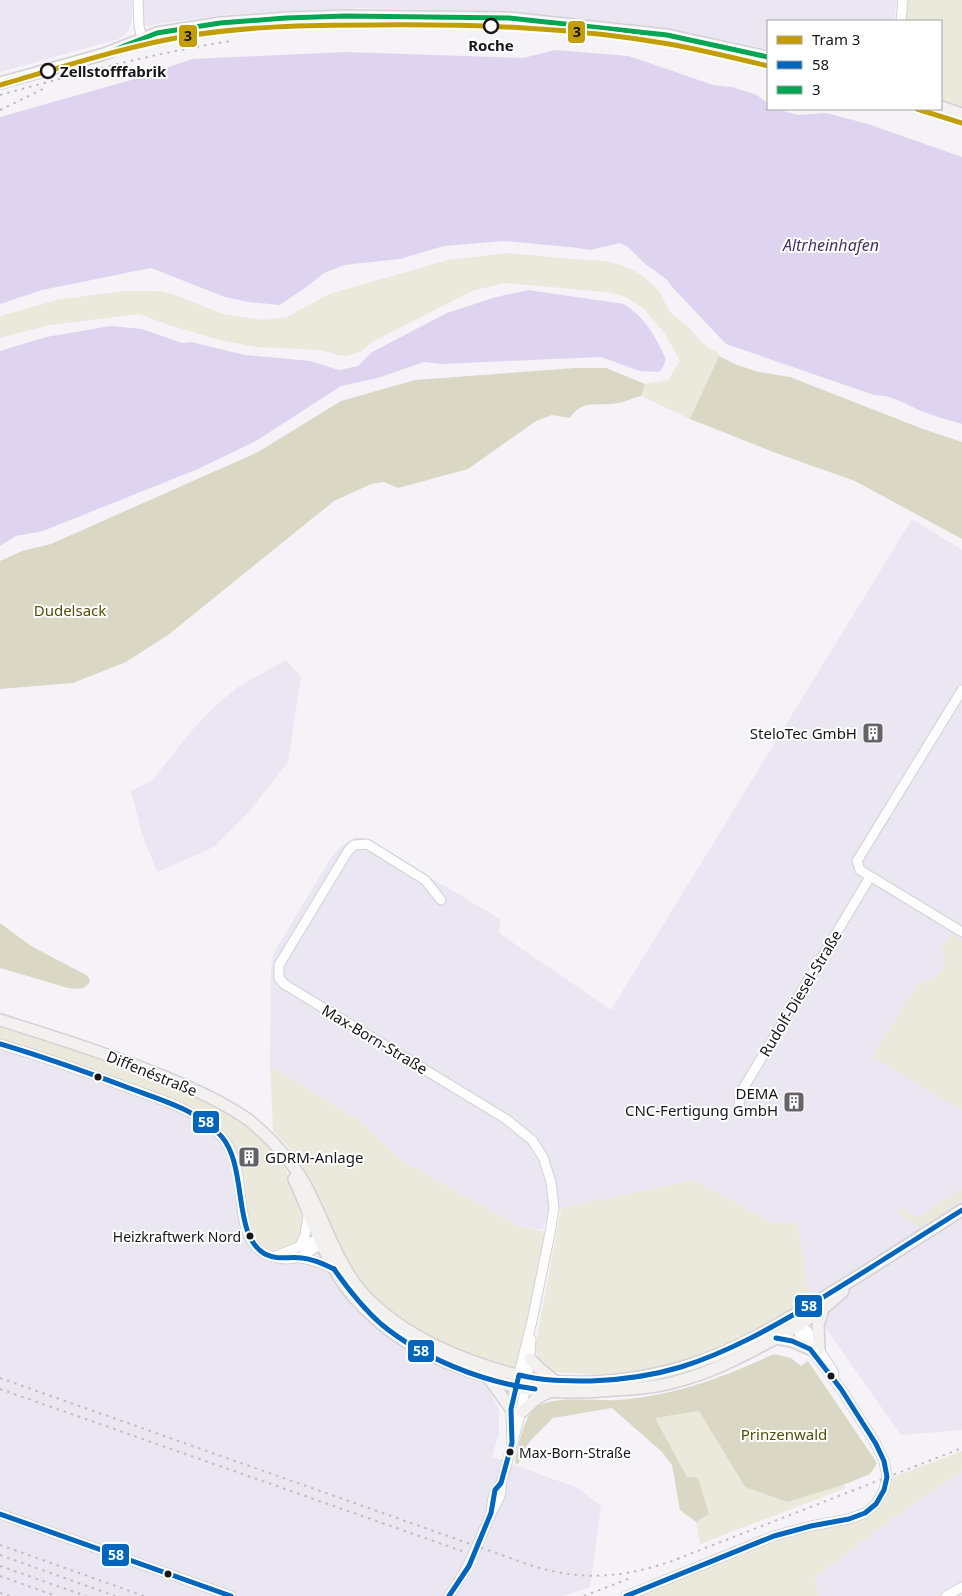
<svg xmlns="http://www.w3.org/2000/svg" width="962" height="1596" viewBox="0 0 962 1596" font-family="'Noto Sans',sans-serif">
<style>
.built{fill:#eae6f2}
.green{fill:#ebe9dc}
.forest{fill:#dad8c4}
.water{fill:#ded4f0}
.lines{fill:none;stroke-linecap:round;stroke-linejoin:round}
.street-casing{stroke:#d3d1d5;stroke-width:11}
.secondary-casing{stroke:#d3d1d5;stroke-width:14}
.street{stroke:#fefdfe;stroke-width:9}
.secondary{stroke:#f2f1ef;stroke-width:11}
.rail{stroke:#bebdbe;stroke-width:2;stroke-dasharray:2.5 5;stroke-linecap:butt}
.bus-1-casing{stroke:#fff;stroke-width:9}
.bus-2-casing{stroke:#fff;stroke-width:9}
.bus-1{stroke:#0065bd;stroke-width:5}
.bus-2{stroke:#00a651;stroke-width:5}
.tram-1-casing{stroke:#fff;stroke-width:9}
.tram-1{stroke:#c39e03;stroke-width:5}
.stop-dot{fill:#fff;stroke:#18161a;stroke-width:2.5}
.bus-dot{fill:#18161a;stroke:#fff;stroke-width:2}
.labels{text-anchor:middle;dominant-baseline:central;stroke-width:4;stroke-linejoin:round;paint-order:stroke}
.bus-label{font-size:14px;fill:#18161a;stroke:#fff;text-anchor:end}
.stop-label{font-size:15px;font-weight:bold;fill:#18161a;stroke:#fff}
.park-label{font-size:15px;fill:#534d08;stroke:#fff}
.poi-label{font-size:15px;fill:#18161a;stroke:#fff;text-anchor:end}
.street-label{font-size:15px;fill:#18161a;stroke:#fff}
.water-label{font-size:16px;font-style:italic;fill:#473363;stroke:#fff}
.line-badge{stroke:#fff;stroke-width:2}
.badge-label{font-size:14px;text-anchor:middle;font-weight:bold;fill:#fff}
.pale-badge-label{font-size:14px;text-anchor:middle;font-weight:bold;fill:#111}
</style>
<rect width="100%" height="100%" fill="#f5f3f8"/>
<g class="built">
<path d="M 0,0 L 132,0 L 132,21 L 128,32 L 119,39 L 0,72 Z"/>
<path d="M 142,0 L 897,0 L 894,21 L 768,21 L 768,49 L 660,27 L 534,14 L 408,9 L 359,8 L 269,12 L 222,15 L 145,26 L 141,20 Z"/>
<path d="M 912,519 L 962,550 L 962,1430 L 901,1435 L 825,1327 L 810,1297 L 797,1224 L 772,1223 L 694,1180 L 549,1211 L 543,1230 L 516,1225 L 401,1160 L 361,1122 L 270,1066 L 271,968 L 273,954 L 331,858 L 341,846 L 356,837 L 364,838 L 500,919 L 499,933 L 611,1010 Z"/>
<path d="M 286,660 L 301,677 L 288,762 L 249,812 L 214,847 L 157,872 L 142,834 L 131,791 L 153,780 L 187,736 L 215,706 L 238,687 Z"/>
<path d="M 0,1040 L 151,1092 L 186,1106 L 221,1128 L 238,1153 L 243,1168 L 247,1215 L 302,1233 L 328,1224 L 470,1359 L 492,1395 L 499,1410 L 499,1432 L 492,1457 L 578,1488 L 601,1506 L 590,1587 L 563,1596 L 0,1596 Z"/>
<path d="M 962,1471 L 962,1596 L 818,1596 L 815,1577 L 893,1518 Z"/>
</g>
<g class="green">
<path d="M 908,0 L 962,0 L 962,108 L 941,101 L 941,21 L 906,21 Z"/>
<path d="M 506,253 L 585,260 C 613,259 643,269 660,293 C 664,299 666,307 671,313 C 677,319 684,322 689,328 C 700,339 703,346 718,353 L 719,356 L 690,419 L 641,396 L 645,384 L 668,380 L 680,361 L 665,334 L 644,309 L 624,296 L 605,292 L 504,283 L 472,291 L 372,342 L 362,351 L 346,356 L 338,355 L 321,350 L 258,347 L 219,340 L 169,325 L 139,314 L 50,325 L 0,338 L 0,316 L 57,300 L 123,291 L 159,291 L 172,294 L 223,314 L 263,320 L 287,317 L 329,294 L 448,260 Z"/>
<path d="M 951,934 L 962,941 L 962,1110 L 872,1057 L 918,984 L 934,978 L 942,971 L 945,959 L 944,954 L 940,950 Z"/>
<path d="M 0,1028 C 55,1042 108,1061 161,1083 C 189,1094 219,1106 244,1125 C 265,1140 286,1162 293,1187 C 298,1203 313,1237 291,1246 C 240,1267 250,1194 243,1167 C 239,1153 232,1138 221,1128 C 193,1102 150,1091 115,1079 C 77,1066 38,1053 0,1040 Z"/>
<path d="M 270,1066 L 361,1122 L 401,1160 L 516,1225 L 550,1233 L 519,1375 L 471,1361 L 399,1319 L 372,1296 L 350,1270 L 301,1164 L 293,1152 L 273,1131 Z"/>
<path d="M 694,1180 L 772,1223 L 797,1223 L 810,1297 L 804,1304 L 767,1326 L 698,1359 L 620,1376 L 551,1372 L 541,1364 L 535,1349 L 561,1208 Z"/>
<path d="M 962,1188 L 962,1200 L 919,1228 L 897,1212 L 902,1208 L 917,1218 Z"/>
<path d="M 699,1411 L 745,1487 L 787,1502 L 843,1485 L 846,1488 L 700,1544 L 696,1522 L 709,1514 L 687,1478 L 654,1418 Z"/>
<path d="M 962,1451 L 962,1471 L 893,1518 L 815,1577 L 818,1596 L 639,1596 L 779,1540 L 806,1532 L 858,1522 L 871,1516 L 882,1506 L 890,1491 L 893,1477 Z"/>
</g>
<g class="forest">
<path d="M 719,356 L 737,365 L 759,372 L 790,377 L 923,429 L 962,442 L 962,539 L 855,481 L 776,453 L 690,419 Z"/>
<path d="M 575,368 L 606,368 L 645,384 L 641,396 C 633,398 625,402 618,403 C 598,407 583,398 570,418 L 552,415 L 536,421 L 468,469 L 398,488 L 384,482 L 371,484 L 334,501 L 168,635 L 126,662 L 73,683 L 0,689 L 0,561 L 22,551 L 51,544 L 258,452 L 341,401 L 415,380 Z"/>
<path d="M 0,923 L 31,946 L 88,976 L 90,981 C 85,991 77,989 68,988 L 0,968 Z"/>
<path d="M 774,1354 L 791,1358 L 801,1366 L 808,1361 L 877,1463 L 870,1474 L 843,1485 L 787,1502 L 745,1487 L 699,1411 L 655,1418 L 687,1477 L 698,1478 L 709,1514 L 696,1522 L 680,1510 L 672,1465 L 662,1452 L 612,1408 L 553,1418 L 531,1440 L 524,1450 L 518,1465 L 515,1462 C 517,1449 524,1418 534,1409 C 551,1394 596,1402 619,1400 C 677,1395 722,1378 774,1354 Z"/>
</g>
<g class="water">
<path d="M 555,50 L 629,56 L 713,85 L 732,87 L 757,95 L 768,104 L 768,109 L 776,109 L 798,115 L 826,113 L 868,124 L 962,157 L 962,424 C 948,420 934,416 921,411 C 905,404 892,395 874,395 L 726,344 L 674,289 L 666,279 L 644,263 L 628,247 L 620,243 L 590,250 L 579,248 L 504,241 L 444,246 L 400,259 L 344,265 L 324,273 L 309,285 L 280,305 L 248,302 L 225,297 L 151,268 L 42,290 L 0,304 L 0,117 L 131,80 L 192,59 L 346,52 L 523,58 Z"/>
<path d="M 528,290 L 624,304 C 647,320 654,334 666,359 L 663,367 L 659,372 L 640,371 L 601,357 L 441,364 L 424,362 L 378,378 L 341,386 L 256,441 L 198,469 L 43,531 L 16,536 L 0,546 L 0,351 L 46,337 L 111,326 L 142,329 L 182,343 L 191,342 L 245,355 L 311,361 L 339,370 L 358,366 L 372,352 L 447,313 L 496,297 Z"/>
</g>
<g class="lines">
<g class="street-casing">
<g id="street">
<path d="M 138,0 L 139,26 L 142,39"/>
<path d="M 901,21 L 903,0"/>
<path d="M 962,690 L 857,861 L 860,870 L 962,932"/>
<path d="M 441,900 L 425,880 L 367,844 L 354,845 L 348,851 L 279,965 L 279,978 L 284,984 L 506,1119 L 532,1140 L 543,1157 L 551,1182 L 554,1208 L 550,1233 L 532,1321 L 514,1393 L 511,1409 L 512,1443"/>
<path d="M 0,1044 C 44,1057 87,1072 129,1088 C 162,1100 198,1110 222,1137 C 251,1169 230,1231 262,1252 C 268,1256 279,1259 287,1259 C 292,1259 297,1257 302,1258 C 314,1260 323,1264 334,1269"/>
<path d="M 738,1111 L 741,1092 L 870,877"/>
<path d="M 300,1246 L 305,1235 L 308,1215"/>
<path d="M 276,1256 L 310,1242 L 325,1239"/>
<path d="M 300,1257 L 325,1242"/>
<path d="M 797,1320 L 807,1331 L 834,1373"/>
<path d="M 491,1513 C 492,1501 493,1493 501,1483 C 515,1436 529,1389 531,1339"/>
<path d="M 0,1514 L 231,1596"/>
<path d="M 449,1596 C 467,1571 478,1544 490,1516 C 495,1503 503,1498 501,1483"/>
<path d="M 626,1596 L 774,1536 L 811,1526 L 849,1519 L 865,1513 L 876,1504 L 884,1490 L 887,1477 L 884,1461 L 876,1444 L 841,1389 L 800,1335 L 795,1321"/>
<path d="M 946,1596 L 962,1587"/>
</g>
</g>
<g class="secondary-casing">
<g id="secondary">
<path d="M 0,83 L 104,54 L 157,33 L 220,23 L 286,18 L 346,16 L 509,18 L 667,35 L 768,57"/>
<path d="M 941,107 L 962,114"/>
<path d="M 0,1020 C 61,1039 121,1058 179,1083 C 204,1094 228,1105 250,1121 C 275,1142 297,1166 311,1196 C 329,1233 340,1271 370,1301 C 403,1333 445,1353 489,1367 C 502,1371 515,1375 528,1378 C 587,1389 660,1378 715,1356 C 754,1340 790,1317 826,1296 C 872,1268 917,1239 962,1210"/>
<path d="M 294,1179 C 314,1222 327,1271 361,1305 C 399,1344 437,1361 488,1377 C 497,1380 507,1385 516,1387 C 548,1393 582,1393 615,1390 C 636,1389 658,1387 678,1381 C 709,1373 737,1359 765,1344 C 792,1330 821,1313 843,1291"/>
<path d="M 776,1338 L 792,1341 L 810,1349"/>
<path d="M 819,1349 L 818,1326 L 823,1309"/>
<path d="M 530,1359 L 540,1369 L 555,1381"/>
<path d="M 488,1377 L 511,1409"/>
<path d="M 522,1412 L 537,1398 L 551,1391"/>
</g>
</g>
<use href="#street" class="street"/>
<use href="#secondary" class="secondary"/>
<g class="rail">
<path d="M 0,95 C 77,74 153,53 231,41"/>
<path d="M 0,110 L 47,87"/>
<path d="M 0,1378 L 530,1565 C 585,1583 630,1577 683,1557"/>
<path d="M 0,1389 L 462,1551"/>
<path d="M 0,1545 L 144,1596"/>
<path d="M 0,1555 L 115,1596"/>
<path d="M 677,1559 L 962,1448"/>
<path d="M 0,1566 L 86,1596"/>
<path d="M 0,1576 L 56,1596"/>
<path d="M 0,1593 L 10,1596"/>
<path d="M 584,1596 L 633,1577"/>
</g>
<g class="bus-1-casing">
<g id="bus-1">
<path d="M 0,1044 C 44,1057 86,1072 129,1088 C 161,1100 199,1110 222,1137 C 248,1168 232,1236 265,1254 C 279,1261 288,1256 302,1258 C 313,1259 324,1264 334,1269"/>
<path d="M 334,1269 C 348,1289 363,1308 381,1324 C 422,1358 482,1382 535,1389"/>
<path d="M 0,1514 L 231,1596"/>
<path d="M 449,1596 L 469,1566 L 491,1513 L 495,1490 L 501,1483 L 512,1443 L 511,1409 L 519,1375 C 542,1381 567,1381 591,1381 C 621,1380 651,1376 681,1367 C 729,1352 773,1327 817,1301 C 866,1271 914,1240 962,1210"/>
<path d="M 626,1596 L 774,1536 L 811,1526 L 849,1519 L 865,1513 L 876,1504 L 884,1490 L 887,1477 L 884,1461 L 876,1444 L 841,1389 L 810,1349 L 792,1341 L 776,1338"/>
</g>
</g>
<g class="bus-2-casing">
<path id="bus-2" d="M 0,83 L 104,54 L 157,33 L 220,23 L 286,18 L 346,16 L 509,18 L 667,35 L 768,57"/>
</g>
<use href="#bus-1" class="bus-1"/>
<use href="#bus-2" class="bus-2"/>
<g class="tram-1-casing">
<g id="tram-1">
<path d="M 0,85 C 60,68 120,48 181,37 C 244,26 309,25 372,25 C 471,24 571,27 669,44 C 702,50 735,58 768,66"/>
<path d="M 917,109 L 962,123"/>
</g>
</g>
<use href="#tram-1" class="tram-1"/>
</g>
<defs>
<g id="building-square" transform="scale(1.125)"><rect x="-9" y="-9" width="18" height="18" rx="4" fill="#656368" stroke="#fff"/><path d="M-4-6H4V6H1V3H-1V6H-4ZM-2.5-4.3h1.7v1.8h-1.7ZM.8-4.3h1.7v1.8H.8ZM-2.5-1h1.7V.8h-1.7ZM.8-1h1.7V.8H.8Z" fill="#fff"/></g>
</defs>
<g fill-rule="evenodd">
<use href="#building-square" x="873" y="733"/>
<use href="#building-square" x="794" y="1102"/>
<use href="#building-square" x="249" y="1157"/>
</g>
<g class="stop-dot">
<circle cx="491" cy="26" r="7"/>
<circle cx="48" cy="71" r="7"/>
</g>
<g class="bus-dot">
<circle cx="98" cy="1077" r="4.5"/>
<circle cx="250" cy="1236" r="4.5"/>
<circle cx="831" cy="1376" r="4.5"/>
<circle cx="510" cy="1452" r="4.5"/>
<circle cx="168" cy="1574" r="4.5"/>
</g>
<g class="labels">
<g class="bus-label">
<text x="241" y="1236">Heizkraftwerk Nord</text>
<text x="519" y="1452" text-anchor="start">Max-Born-Straße</text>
</g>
<g class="stop-label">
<text x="491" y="45">Roche</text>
<text x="60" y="71" text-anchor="start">Zellstofffabrik</text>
</g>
<g class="park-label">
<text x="70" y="610">Dudelsack</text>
<text x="784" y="1434">Prinzenwald</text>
</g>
<g class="poi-label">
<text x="857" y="733">SteloTec GmbH</text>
<text x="778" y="1093">DEMA<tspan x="778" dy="17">CNC-Fertigung GmbH</tspan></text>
<text x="265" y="1157" text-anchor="start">GDRM-Anlage</text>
</g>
<g class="street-label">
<text transform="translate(800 993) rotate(-59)">Rudolf-Diesel-Straße</text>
<text transform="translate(375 1039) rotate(31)">Max-Born-Straße</text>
<text transform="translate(152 1073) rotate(22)">Diffenéstraße</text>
</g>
<g class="water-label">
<text x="831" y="245">Altrheinhafen</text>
</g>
</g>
<g class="line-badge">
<rect x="567" y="20" width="19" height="24" rx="5" fill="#c39e03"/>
<rect x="178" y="24" width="20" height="24" rx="5" fill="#c39e03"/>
<rect x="192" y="1110" width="28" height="24" rx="5" fill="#0065bd"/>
<rect x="794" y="1294" width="29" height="24" rx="5" fill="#0065bd"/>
<rect x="407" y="1339" width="28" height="24" rx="5" fill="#0065bd"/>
<rect x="101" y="1543" width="29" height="24" rx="5" fill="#0065bd"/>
</g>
<g class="badge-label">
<text x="206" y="1127">58</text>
<text x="809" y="1311">58</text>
<text x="421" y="1356">58</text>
<text x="116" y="1560">58</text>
</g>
<g class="pale-badge-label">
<text x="577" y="37">3</text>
<text x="188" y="41">3</text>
</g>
<rect x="767" y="20" width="175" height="90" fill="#ffffff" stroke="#a3a2a3"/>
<rect x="777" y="36" width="25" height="8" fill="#c39e03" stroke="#a3a2a3"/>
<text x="812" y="45" font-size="15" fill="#18161a">Tram 3</text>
<rect x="777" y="61" width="25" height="8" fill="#0065bd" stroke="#a3a2a3"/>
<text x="812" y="70" font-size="15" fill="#18161a">58</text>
<rect x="777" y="86" width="25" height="8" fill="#00a651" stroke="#a3a2a3"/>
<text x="812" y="95" font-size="15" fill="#18161a">3</text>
</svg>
